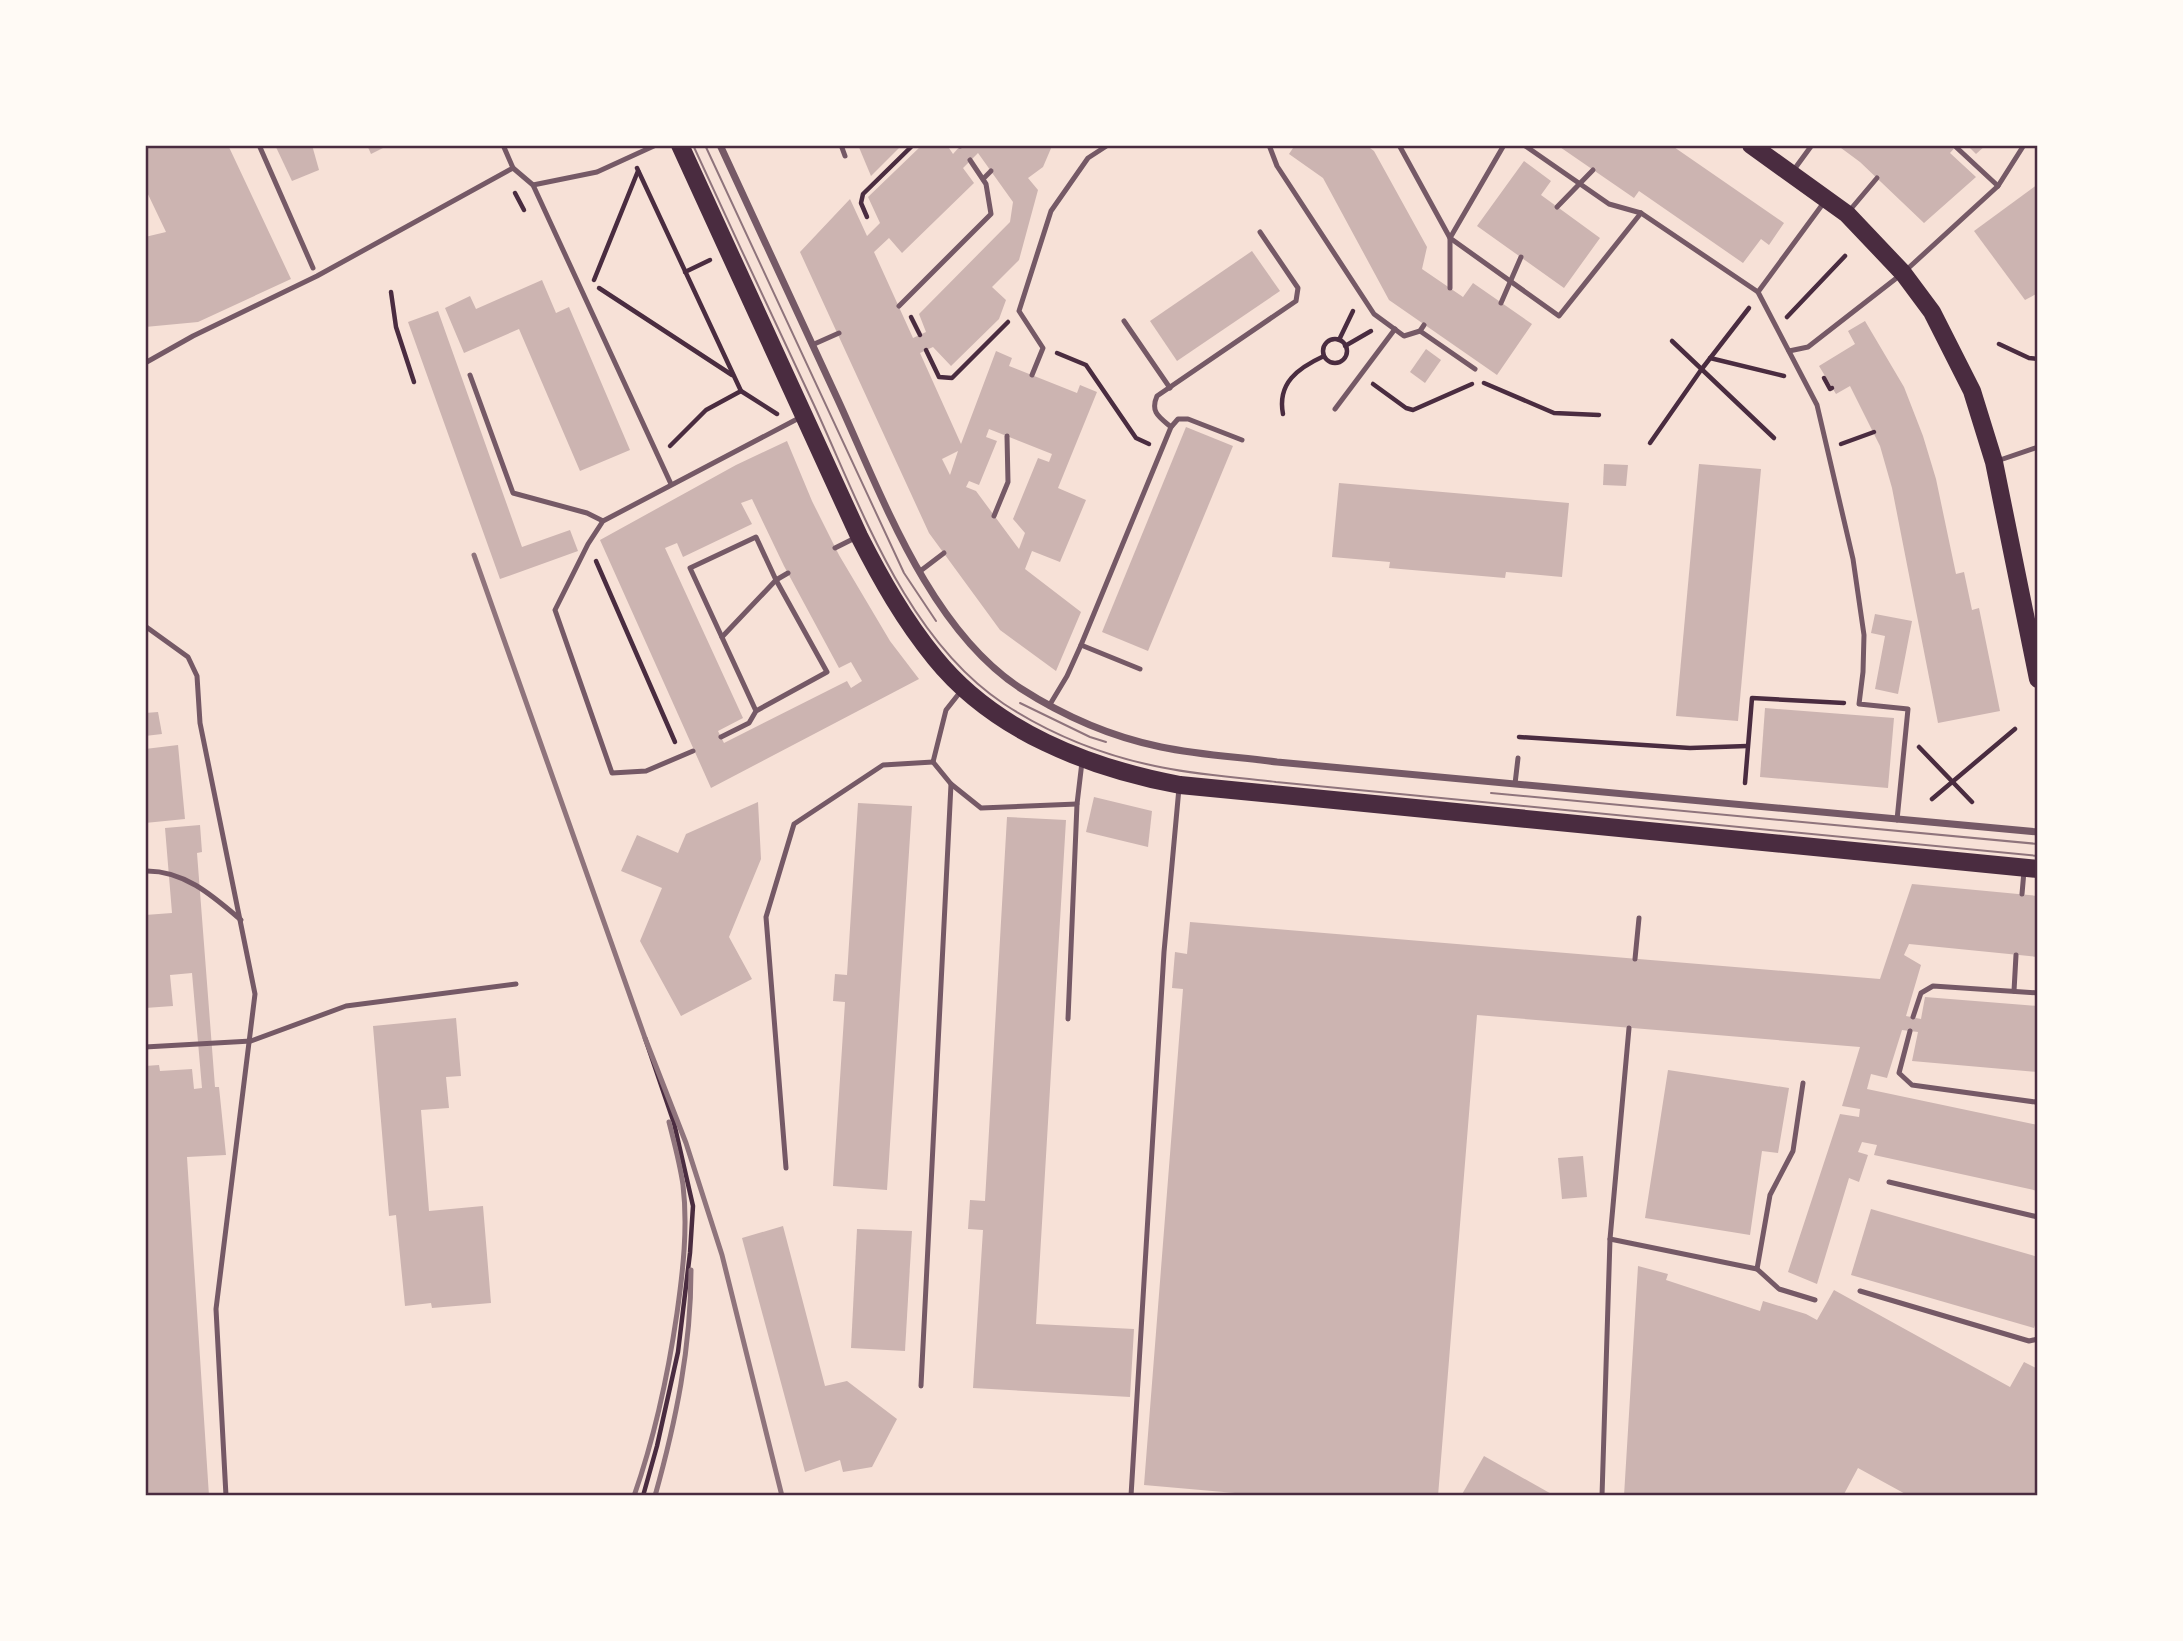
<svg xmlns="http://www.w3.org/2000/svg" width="2183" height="1641" viewBox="0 0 2183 1641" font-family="Literata,serif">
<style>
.building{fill:#ccb4b1;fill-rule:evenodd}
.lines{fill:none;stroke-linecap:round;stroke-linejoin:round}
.path{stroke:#4a2c40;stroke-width:4.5}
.service{stroke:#755966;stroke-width:5}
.minor{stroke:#755966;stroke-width:7}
.primary{stroke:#4a2c40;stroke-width:18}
.tram{stroke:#8f747c;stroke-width:2}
.rail{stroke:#8f747c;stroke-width:5}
.neatline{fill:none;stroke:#4a2c40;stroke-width:2.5}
</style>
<rect width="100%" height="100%" fill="#f7e1d7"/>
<g class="building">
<path d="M 145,145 L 228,145 L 291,279 L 198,322 L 145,327 L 145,237 L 166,232 L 145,188 Z"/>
<path d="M 275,145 L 312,145 L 319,170 L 292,181 Z"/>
<path d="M 367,145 L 389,145 L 371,154 Z"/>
<path d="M 858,145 L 902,145 L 871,176 Z"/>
<path d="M 922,145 L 947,145 L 953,154 L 961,145 L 1052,146 L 1043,167 L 1028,178 L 1038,190 L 1019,260 L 992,287 L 1006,300 L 999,319 L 951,366 L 933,347 L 920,353 L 961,444 L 996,351 L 1012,358 L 1009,366 L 1077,393 L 1080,385 L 1097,392 L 1058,488 L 1086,500 L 1060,562 L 1032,551 L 1025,569 L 1081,612 L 1056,671 L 1000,630 L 929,533 L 800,252 L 850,199 L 867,236 L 880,223 L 868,197 ZM 978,153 L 1013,202 L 1010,222 L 919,314 L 926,332 L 913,338 L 874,252 L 889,238 L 902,253 L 974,183 L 963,168 ZM 989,429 L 1052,454 L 1049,462 L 1038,458 L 1013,519 L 1025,533 L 1019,549 L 976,491 L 966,487 L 969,481 L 979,485 L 997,441 L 986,437 ZM 958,451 L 950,475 L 942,459 Z"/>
<path d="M 1295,145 L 1366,145 L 1374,151 L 1427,247 L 1422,269 L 1463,297 L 1473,283 L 1532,324 L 1497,375 L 1389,300 L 1323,178 L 1289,154 Z"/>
<path d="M 1557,145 L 1671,145 L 1784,223 L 1769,245 L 1761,239 L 1743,263 L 1639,191 L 1634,198 Z"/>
<path d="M 1837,145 L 1957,145 L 1950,153 L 1976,177 L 1924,223 L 1860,162 Z"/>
<path d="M 1967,145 L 1986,145 L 1976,154 Z"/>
<path d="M 1524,161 L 1551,181 L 1541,195 L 1600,238 L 1564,288 L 1477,226 Z"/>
<path d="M 2038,184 L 2038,293 L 2025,300 L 1974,231 Z"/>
<path d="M 1252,251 L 1280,291 L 1177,361 L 1150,321 Z"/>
<path d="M 542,280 L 556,313 L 569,307 L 630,450 L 580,471 L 519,329 L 464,353 L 445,308 L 470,296 L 476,309 Z"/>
<path d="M 438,311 L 522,547 L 570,530 L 578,551 L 500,579 L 408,322 Z"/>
<path d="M 1865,321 L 1904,387 L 1923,436 L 1936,479 L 1956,574 L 1964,572 L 1972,610 L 1979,608 L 2000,711 L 1938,723 L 1892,488 L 1880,446 L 1850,386 L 1836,394 L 1819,366 L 1855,344 L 1848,331 Z"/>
<path d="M 1426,349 L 1441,360 L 1425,383 L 1410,372 Z"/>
<path d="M 1186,427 L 1233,446 L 1148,651 L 1102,632 Z"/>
<path d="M 787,441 L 812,501 L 839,555 L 890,641 L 919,679 L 711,788 L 600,540 L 736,465 ZM 752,499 L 784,566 L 839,668 L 851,662 L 862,681 L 851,688 L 847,681 L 724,743 L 718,731 L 743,718 L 665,548 L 677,543 L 683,557 L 752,524 L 741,503 Z"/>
<path d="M 1604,464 L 1628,465 L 1626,486 L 1603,485 Z"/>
<path d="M 1699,464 L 1761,469 L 1738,721 L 1676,716 Z"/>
<path d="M 1339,483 L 1569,503 L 1562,577 L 1506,572 L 1505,578 L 1389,568 L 1390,562 L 1332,557 Z"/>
<path d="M 1875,614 L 1912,621 L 1898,694 L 1875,689 L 1885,636 L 1871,633 Z"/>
<path d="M 1765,708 L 1894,718 L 1888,788 L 1760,777 Z"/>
<path d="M 158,712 L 162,734 L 145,736 L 145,713 Z"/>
<path d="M 178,745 L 185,819 L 145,823 L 145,749 Z"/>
<path d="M 1094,797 L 1152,811 L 1148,847 L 1086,832 Z"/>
<path d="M 758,802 L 761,859 L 729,937 L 752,979 L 681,1016 L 640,941 L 662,888 L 621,871 L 637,835 L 678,853 L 686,834 Z"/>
<path d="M 858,803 L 912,806 L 887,1190 L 833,1186 L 845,1002 L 833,1001 L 835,974 L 847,975 Z"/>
<path d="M 1007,817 L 1066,820 L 1036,1324 L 1134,1329 L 1130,1397 L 973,1388 L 983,1230 L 968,1229 L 970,1200 L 985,1201 Z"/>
<path d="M 200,825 L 202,852 L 197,853 L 215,1087 L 219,1087 L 226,1155 L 187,1157 L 209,1496 L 145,1496 L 145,1066 L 159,1065 L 160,1071 L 192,1069 L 194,1089 L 202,1088 L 192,973 L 170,975 L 173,1006 L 145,1008 L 145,915 L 172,913 L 165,828 Z"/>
<path d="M 1912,884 L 2038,896 L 2038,957 L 1909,944 L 1904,955 L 1921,965 L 1906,1016 L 1921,1019 L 1925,997 L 2038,1006 L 2038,1072 L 1912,1061 L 1918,1032 L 1902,1030 L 1887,1078 L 1871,1074 L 1867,1089 L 2038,1125 L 2038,1191 L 1874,1155 L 1877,1145 L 1862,1142 L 1858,1152 L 1868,1155 L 1859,1182 L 1849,1178 L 1817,1284 L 1788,1272 L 1840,1114 L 1859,1117 L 1860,1109 L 1842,1106 L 1860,1047 L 1477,1015 L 1438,1496 L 1269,1496 L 1144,1485 L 1183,989 L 1172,988 L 1175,952 L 1187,954 L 1190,922 L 1880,979 Z"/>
<path d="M 456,1018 L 461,1076 L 446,1077 L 449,1108 L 421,1110 L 429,1211 L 483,1206 L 491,1303 L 432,1308 L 431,1303 L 405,1306 L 396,1215 L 389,1216 L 373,1026 Z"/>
<path d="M 1668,1070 L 1789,1088 L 1778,1153 L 1762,1151 L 1750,1235 L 1645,1218 Z"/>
<path d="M 1583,1156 L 1587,1197 L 1562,1199 L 1558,1158 Z"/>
<path d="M 1871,1209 L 2038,1257 L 2038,1317 L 2034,1328 L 1851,1275 Z"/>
<path d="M 783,1226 L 825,1386 L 847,1381 L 897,1419 L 872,1467 L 843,1472 L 840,1460 L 805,1472 L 742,1238 Z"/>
<path d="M 857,1229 L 912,1231 L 905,1351 L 851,1348 Z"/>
<path d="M 1638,1266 L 1668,1274 L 1666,1280 L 1760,1311 L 1763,1301 L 1806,1314 L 1817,1320 L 1834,1290 L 2010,1387 L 2024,1362 L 2038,1369 L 2038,1496 L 1909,1496 L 1858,1468 L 1843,1496 L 1624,1496 Z"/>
<path d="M 1484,1456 L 1555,1496 L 1461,1496 Z"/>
</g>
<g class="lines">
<g class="path">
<path d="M 637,168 L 741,391 L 777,414"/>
<path d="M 515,193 L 524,210"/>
<path d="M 867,217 L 861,203 L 863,194 L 913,145"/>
<path d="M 685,272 L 710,260"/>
<path d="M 594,280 L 638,171"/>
<path d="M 599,288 L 732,375"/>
<path d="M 391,292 L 396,327 L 414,382"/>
<path d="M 911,317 L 920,335"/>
<path d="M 1787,317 L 1845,256"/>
<circle cx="1335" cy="351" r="12"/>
<path d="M 1339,340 L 1353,311"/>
<path d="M 1672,341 L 1774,438"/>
<path d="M 1999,344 L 2029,358 L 2038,359"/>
<path d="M 1345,346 L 1371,331"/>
<path d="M 926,350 L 939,377 L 952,378 L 1008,322"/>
<path d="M 1057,353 L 1086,365 L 1136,438 L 1149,444"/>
<path d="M 1710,358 L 1784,376"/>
<path d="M 1824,378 L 1830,389 L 1832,388"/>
<path d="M 1484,383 L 1554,413 L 1599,415"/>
<path d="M 1373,384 L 1406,408 L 1413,410 L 1472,384"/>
<path d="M 1283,414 C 1277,383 1298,368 1324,356"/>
<path d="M 1650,443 L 1701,370 L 1749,308"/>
<path d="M 1841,444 L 1874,432"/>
<path d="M 670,446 L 706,410 L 741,391"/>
<path d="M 596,561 L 675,742"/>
<path d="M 1519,737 L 1690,748 L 1747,746"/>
<path d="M 1919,747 L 1972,802"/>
<path d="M 1745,783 L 1752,698 L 1844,703"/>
<path d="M 1932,799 L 2015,729"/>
<path d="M 643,1496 L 657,1446 L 678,1352 L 690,1253 L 693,1206 L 674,1123 L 645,1038"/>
</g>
<g class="service">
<path d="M 259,145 L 313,268"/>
<path d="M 503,145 L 513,168 L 533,185 L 671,484"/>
<path d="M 841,145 L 845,156"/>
<path d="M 960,145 L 960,146"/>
<path d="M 1269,145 L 1277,166 L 1374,314 L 1404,336 L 1420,331 L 1424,325"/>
<path d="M 1399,145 L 1450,238 L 1559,316 L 1641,213"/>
<path d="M 1524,145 L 1609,204 L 1641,213 L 1758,292"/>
<path d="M 1956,147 L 1998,186"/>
<path d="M 1793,171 L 1812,145"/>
<path d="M 983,179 L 991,171"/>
<path d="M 533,185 L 597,172 L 656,145"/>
<path d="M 1825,201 L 1758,292 L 1817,405 L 1853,559 L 1864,635 L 1863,672 L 1859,704 L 1908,709 L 1897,820"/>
<path d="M 1557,207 L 1593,170"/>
<path d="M 1850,210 L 1877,178"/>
<path d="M 1450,288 L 1450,238 L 1504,145"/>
<path d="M 1501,303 L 1521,257"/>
<path d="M 899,306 L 991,214 L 986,184 L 970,160"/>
<path d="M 1124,321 L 1170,388"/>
<path d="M 1420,331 L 1475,369"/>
<path d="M 812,345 L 839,333"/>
<path d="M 1789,351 L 1808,347 L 1903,273 L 1998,186 L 2024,145"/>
<path d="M 145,363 L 193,336 L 317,276 L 513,168"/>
<path d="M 470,375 L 513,493 L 587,513 L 603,521"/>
<path d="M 1032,375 L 1043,348 L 1019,311 L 1051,211 L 1088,158 L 1108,145"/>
<path d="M 1335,409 L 1395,329"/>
<path d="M 1171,427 C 1159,417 1150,412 1157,396 L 1296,301 L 1298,288 L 1260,232"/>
<path d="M 1997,461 L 2038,447"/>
<path d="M 994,516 L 1008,482 L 1007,436"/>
<path d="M 835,548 L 857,537"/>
<path d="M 919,572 L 944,553"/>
<path d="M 145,626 L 188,657 L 197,676 L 200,723 L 255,994 L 216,1309 L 226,1496"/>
<path d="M 722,637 L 776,580 L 788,573"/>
<path d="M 1081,645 L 1140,669"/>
<path d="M 1049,706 L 1067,676 L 1081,645 L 1171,427 L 1178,419 L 1188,419 L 1242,440"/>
<path d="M 721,737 L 749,723 L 756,711 L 827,672 L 776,580 L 756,537 L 690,568 L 756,711"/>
<path d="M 693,751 L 646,771 L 612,773 L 555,610 L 588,544 L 603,521 L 801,417"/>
<path d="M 933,762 L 946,710 L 961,691"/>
<path d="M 951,784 L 981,808 L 1077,804"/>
<path d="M 1515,784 L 1518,758"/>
<path d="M 145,871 C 184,870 213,896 241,920"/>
<path d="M 2022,894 L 2024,871"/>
<path d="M 1635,959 L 1639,918"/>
<path d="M 2014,991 L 2016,955"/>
<path d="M 1913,1017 L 1921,993 L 1933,986 L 2038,993"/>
<path d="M 1068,1019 L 1077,804 L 1082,762"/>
<path d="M 1910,1031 L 1899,1073 L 1912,1085 L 2035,1102 L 2038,1100"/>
<path d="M 145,1047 L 251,1041 L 346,1006 L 516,984"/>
<path d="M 786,1168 L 766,917 L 794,824 L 883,765 L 933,762"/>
<path d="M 1889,1182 L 2038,1217"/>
<path d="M 1610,1239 L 1757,1269 L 1779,1289 L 1815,1300"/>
<path d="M 1757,1269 L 1770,1195 L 1793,1151 L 1803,1083"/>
<path d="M 1860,1291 L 2029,1341 L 2038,1339"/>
<path d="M 921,1386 L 951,784 L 933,762"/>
<path d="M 1131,1496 L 1164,952 L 1179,788"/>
<path d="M 1602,1496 L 1610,1239 L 1629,1028"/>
</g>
<path class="minor" d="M 720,145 C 760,230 799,315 838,400 C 882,496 929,628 1020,688 C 1062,715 1112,737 1161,747 C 1199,755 1239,757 1277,762 L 2038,832"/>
<g class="primary">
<path d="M 680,145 L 859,536 C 881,579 904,620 935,658 C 994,731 1089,768 1180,785 L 2038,869"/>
<path d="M 1751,145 L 1847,214 L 1903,273 L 1932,312 L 1972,391 L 1994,462 L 2038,679"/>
</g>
<g class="tram">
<path d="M 693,145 C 733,232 773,318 814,405 C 861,507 906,639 1004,704 C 1050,734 1103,755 1155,766 C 1195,775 1236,777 1276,782 L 2038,856"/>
<path d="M 705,145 L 904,573 L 936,621"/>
<path d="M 1020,703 L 1090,737 L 1106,742"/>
<path d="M 1491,793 L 2038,844"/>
</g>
<g class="rail">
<path d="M 474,555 L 645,1038 L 686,1143 L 722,1255 L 782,1496"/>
<path d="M 634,1496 C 655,1436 668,1375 677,1313 C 683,1271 688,1227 683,1185 C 680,1164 674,1142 669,1122"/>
<path d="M 655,1496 C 676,1421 691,1348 691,1270"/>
</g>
</g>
<rect width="2183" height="1641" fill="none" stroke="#fffaf5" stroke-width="294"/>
<rect x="147" y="147" width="1889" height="1347" class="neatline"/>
</svg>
